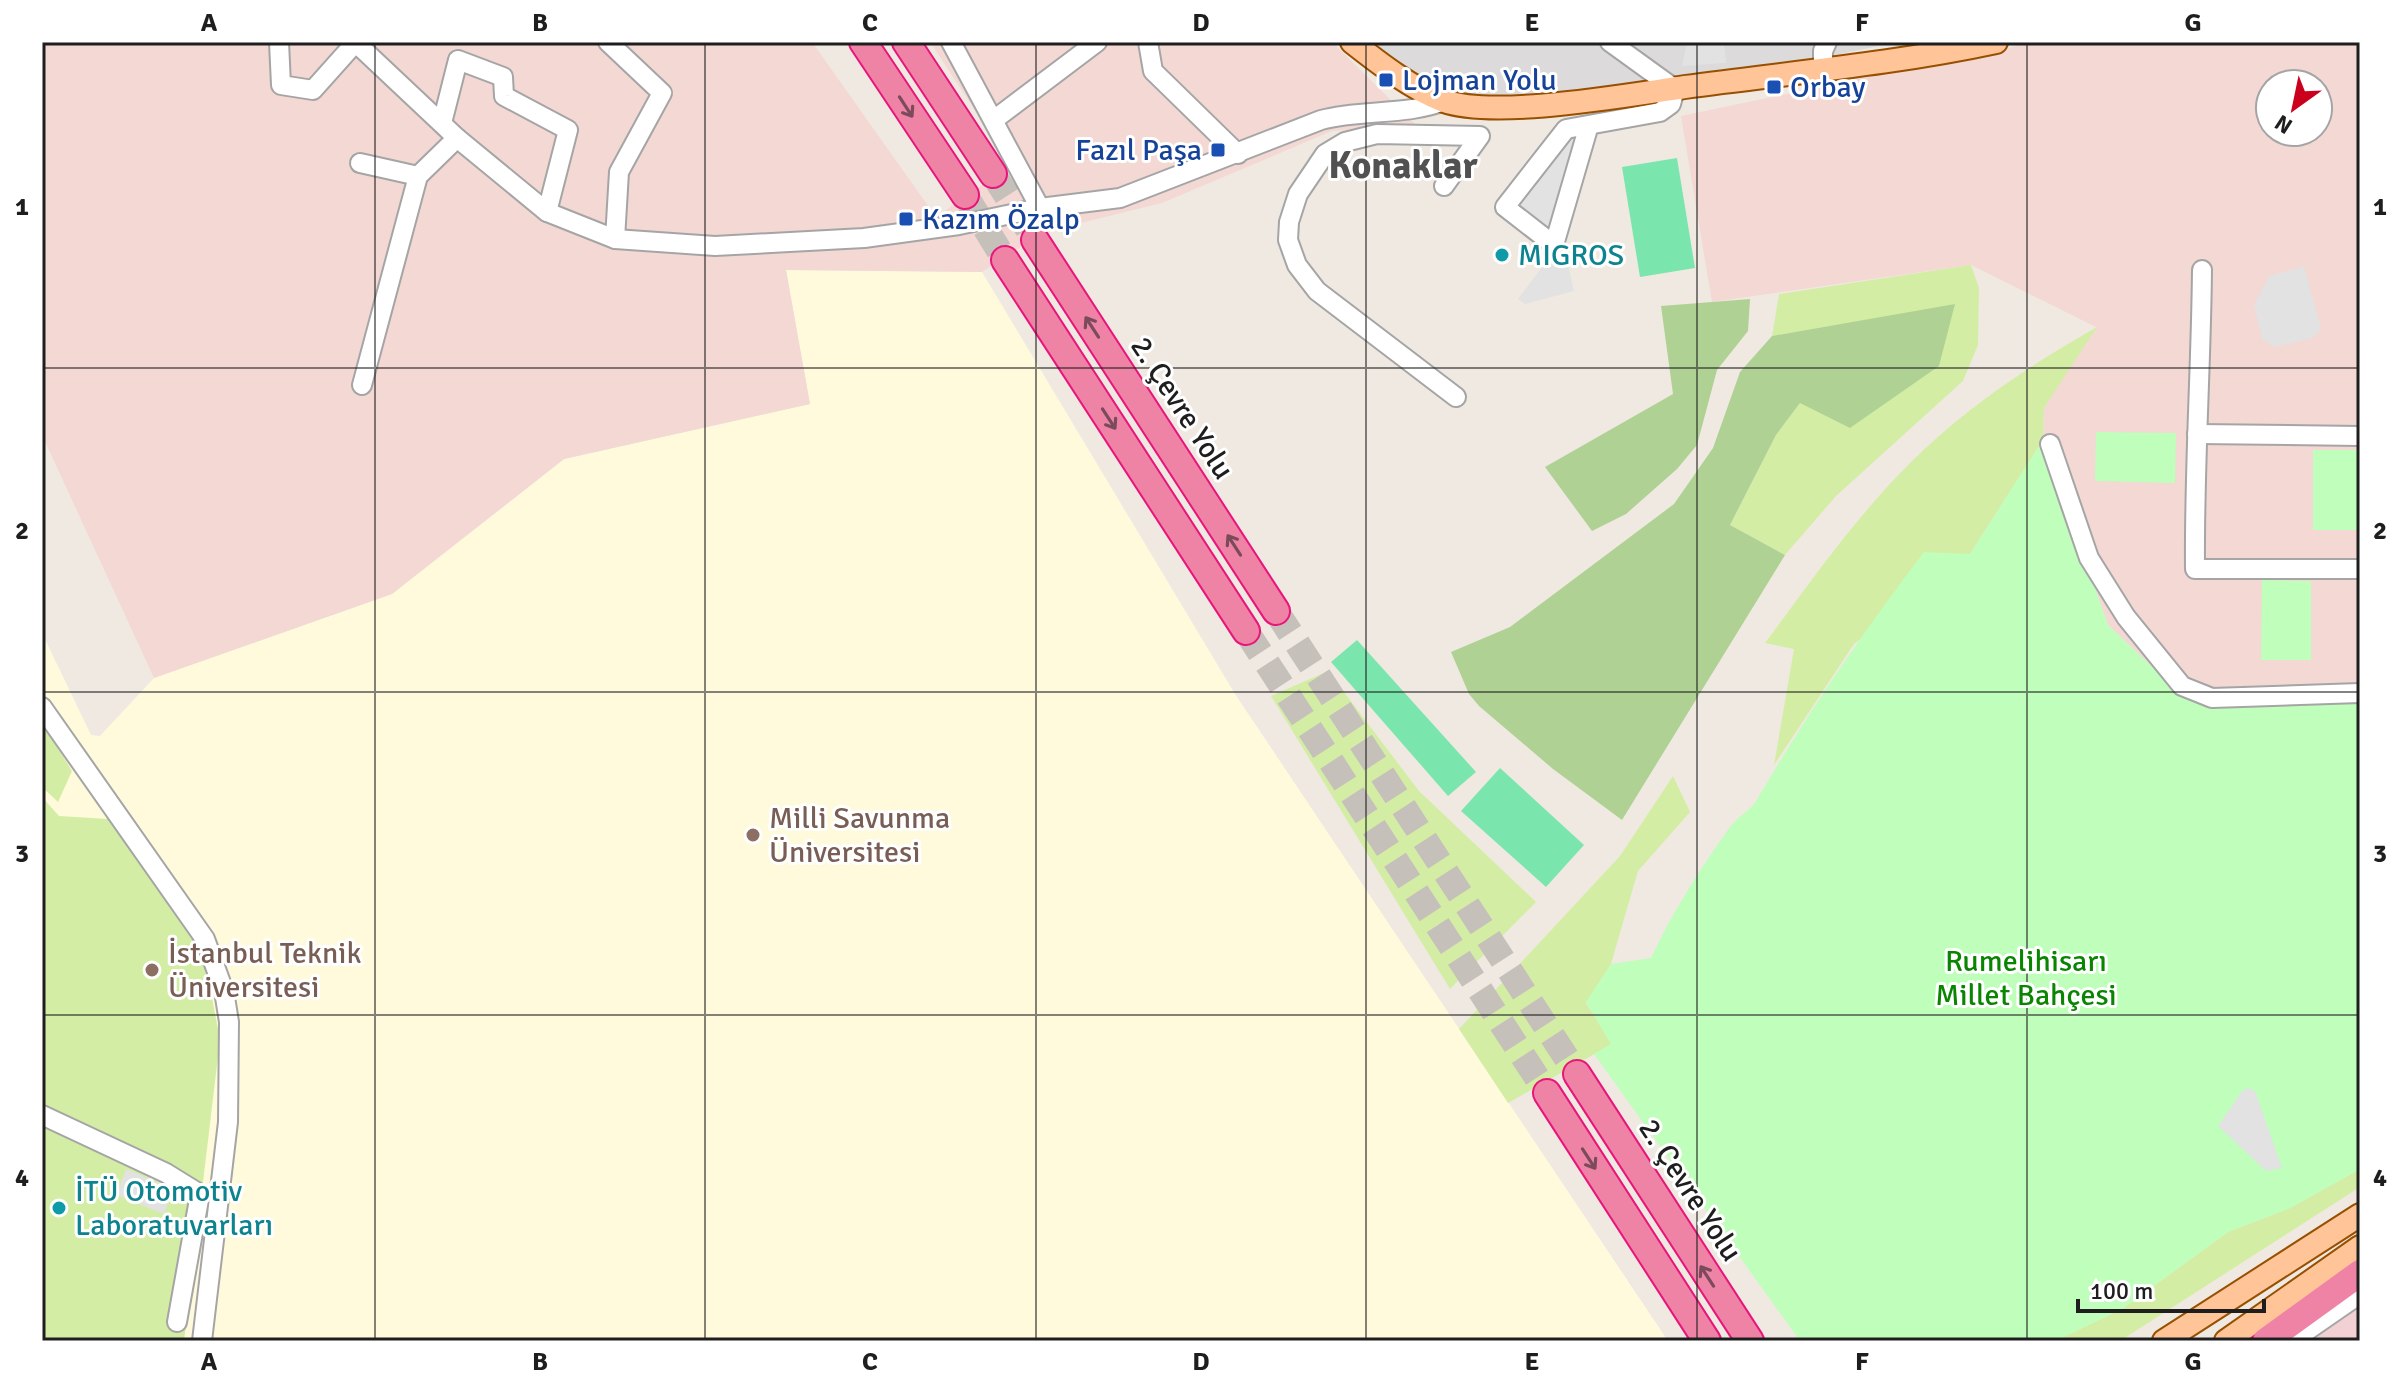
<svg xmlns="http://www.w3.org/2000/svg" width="2402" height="1383" viewBox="0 0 2402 1383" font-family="Signika,sans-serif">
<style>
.residential{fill:#dcdadb}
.commercial{fill:#f2d0d3}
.education{fill:#fffadc}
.military{fill:#f3d8d4;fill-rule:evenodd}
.grass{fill:#d3eea4}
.forest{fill:#afd294}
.park{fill:#bffebb}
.pitch{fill:#7ae6ad}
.parking{fill:#e2e2e2}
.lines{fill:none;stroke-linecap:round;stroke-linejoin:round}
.highway-tunnel{stroke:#c6c0bb;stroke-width:26;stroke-dasharray:26 13;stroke-linecap:butt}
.minor-casing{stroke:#a5a5a5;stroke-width:22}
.major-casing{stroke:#975000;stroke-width:26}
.highway-casing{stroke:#e8157b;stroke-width:30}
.minor{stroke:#fff;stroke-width:18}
.major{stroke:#ffc498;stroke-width:22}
.highway{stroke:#ee83a6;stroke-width:26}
.oneway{stroke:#7c4b5b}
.grid{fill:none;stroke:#1e1e1e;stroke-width:2;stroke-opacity:0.55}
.transit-dot{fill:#1a4fb4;stroke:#fff;stroke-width:3}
.culture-dot{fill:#0f9aa8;stroke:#fff;stroke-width:3}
.education-dot{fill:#8d6e63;stroke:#fff;stroke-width:3}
.labels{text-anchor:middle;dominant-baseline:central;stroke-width:6;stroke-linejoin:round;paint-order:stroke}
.transit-label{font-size:30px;fill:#164399;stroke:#fff;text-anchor:start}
.culture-label{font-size:30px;fill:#0d838f;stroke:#fff;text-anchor:start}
.street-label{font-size:30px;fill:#1e1e1e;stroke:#fff}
.education-label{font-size:30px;fill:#785e54;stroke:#fff;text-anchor:start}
.park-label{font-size:30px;fill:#0a8502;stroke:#fff}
.district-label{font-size:38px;font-weight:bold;fill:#515151;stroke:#fff}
.neatline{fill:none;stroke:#1e1e1e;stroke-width:3}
.grid-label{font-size:26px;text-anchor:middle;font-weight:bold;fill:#1e1e1e}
</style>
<rect width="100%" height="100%" fill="#f0e9e2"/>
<path class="residential" d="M 1368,42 L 1898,42 L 1830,56 L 1587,90 L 1462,97 L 1392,63 Z"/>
<path class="commercial" d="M 2360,1306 L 2360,1341 L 2308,1341 Z"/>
<path class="education" d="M 786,270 L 982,272 L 1235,694 L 1668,1341 L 42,1341 L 42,633 L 91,735 L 100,736 L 154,678 L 392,594 L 564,459 L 810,404 Z"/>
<g class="military">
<path d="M 42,42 L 812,42 L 936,217 L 1011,165 L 930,42 L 1332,42 L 1416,125 L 1332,131 L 1162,203 L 1044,232 L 982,272 L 786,270 L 810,404 L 564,459 L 392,594 L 154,678 L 42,435 Z"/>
<path d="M 2035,42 L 2360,42 L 2360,697 L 2196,703 L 2185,698 L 2108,625 L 2043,440 L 2044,408 L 2096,327 L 1971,265 L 1712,302 L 1681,116 ZM 2270,84 L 2318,84 L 2318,132 L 2270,132 Z"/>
</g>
<g class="grass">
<path d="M 1971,265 L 1979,288 L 1978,345 L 1963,381 L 1836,496 L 1785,555 L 1730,525 L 1776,435 L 1800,403 L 1955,305 L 1772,336 L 1779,294 Z"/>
<path d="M 2097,327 L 2044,408 L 2043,440 L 1970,554 L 1854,644 L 1774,765 L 1794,649 L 1765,643 C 1811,581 1855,518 1910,463 C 1965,408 2030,365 2097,327 Z"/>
<path d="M 1328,671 L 1419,791 L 1536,902 L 1450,989 L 1271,696 Z"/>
<path d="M 42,722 L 72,771 L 58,802 L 42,787 Z"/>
<path d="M 1673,776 L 1690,812 L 1638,871 L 1611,964 L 1586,1003 L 1612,1044 L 1508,1103 L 1459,1029 L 1620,856 Z"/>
<path d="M 42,797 L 59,816 L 108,819 L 204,955 L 220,1040 L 184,1341 L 42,1341 Z"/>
<path d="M 2360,1169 L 2360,1187 L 2120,1341 L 2055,1341 L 2122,1309 L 2228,1232 L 2290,1208 Z"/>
</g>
<g class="forest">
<path d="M 1750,299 L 1748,331 L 1717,370 L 1697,445 L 1677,469 L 1626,514 L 1592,531 L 1545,467 L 1673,394 L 1661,306 Z"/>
<path d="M 1955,304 L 1939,366 L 1850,428 L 1800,403 L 1776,435 L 1730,525 L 1785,555 L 1622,820 L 1553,769 L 1479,706 L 1469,694 L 1451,652 L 1510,627 L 1674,504 L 1713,448 L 1740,372 L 1772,336 Z"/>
</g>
<g class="park">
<path d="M 2096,432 L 2176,433 L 2175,483 L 2095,481 Z"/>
<path d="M 2043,440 L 2108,625 L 2185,698 L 2196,703 L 2360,697 L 2360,1169 L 2290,1208 L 2228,1232 L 2122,1309 L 2055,1341 L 1800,1341 L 1594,1054 L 1611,1044 L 1586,1002 L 1611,964 L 1651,958 C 1673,911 1700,869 1730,827 C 1737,817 1750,811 1756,801 C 1807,714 1863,632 1924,552 L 1970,554 Z"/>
<rect x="2313" y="450" width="47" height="80"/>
<path d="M 2262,580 L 2311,581 L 2311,660 L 2261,660 Z"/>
</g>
<g class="pitch">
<path d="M 1677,158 L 1695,268 L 1640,277 L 1622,167 Z"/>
<path d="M 1357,640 L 1476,772 L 1448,796 L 1331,662 Z"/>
<path d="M 1500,768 L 1584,845 L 1546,887 L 1461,811 Z"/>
</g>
<g class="parking">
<path d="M 1687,42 L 1724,42 L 1726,63 L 1682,66 Z"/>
<path d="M 1557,130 L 1595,131 L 1563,243 L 1574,291 L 1525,304 L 1518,299 L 1551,255 L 1494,213 Z"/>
<path d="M 2304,266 L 2321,329 L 2313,338 L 2275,347 L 2262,339 L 2254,305 L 2269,276 Z"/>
<path d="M 2248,1088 L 2255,1091 L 2282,1168 L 2266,1171 L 2218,1126 L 2242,1091 Z"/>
<path d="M 126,1169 L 173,1189 L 164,1214 L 117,1195 Z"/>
</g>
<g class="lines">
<g class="highway-tunnel">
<path d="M 993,174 L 1035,240"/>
<path d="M 965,195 L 1005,260"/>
<path d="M 1276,611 L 1577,1074"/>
<path d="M 1246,631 L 1547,1093"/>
</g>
<g class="minor-casing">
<g id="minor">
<path d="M 279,42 L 281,85 L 313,90 L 355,43"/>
<path d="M 355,42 L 457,138 L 547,212 L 615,239 L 715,246 L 864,238 L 959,225 L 1040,208 L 1120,198 L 1321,120 C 1361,109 1406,116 1444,101"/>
<path d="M 608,42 L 662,93 L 619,172 L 615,239"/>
<path d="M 951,42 L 1040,208"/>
<path d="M 1148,42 L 1153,71 L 1238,154"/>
<path d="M 1823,70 L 1823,51 L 1827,42"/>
<path d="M 995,119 L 1097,42"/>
<path d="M 442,123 L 458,60 L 503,77 L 504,96 L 568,130 L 547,212"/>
<path d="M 1589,125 L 1554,245 L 1505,207 L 1566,129 L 1660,112 L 1671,104 L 1675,89 L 1610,42"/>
<path d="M 360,163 L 418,176"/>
<path d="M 1444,186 L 1480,136 L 1377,134 L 1345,142 L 1325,154 L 1298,194 L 1289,222 L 1288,240 L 1297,265 L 1317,291 L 1456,397"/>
<path d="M 2202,270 C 2201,370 2194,469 2195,569 L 2360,569"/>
<path d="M 362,385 L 418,176 L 457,138"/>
<path d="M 2197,434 L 2360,436"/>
<path d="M 2050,444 L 2089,558 L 2126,617 L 2182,686 L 2212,698 L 2360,693"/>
<path d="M 42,707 L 205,939 L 224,991 L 229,1022 L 228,1122 L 202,1341"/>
<path d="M 42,1115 L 166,1173 L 200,1194 L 177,1322"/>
<path d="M 2292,1341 L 2360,1294"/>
</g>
</g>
<g class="major-casing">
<g id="major">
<path d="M 1352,42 C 1380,64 1411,88 1444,101 C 1495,119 1628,95 1685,87 C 1788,73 1894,64 1996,42"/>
<path d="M 2164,1341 L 2360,1215"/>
<path d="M 2226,1341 L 2360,1247"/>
</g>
</g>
<g class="highway-casing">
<g id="highway">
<path d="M 863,42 L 965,195"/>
<path d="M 906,42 L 993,174"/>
<path d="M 1035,240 L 1276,611"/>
<path d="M 1005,260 L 1246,631"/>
<path d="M 1577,1074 L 1750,1341"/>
<path d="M 1547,1093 L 1707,1341"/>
<path d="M 2266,1341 L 2360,1273"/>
</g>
</g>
<use href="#minor" class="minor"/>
<use href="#major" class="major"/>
<use href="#highway" class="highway"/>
</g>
<defs><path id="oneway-shaft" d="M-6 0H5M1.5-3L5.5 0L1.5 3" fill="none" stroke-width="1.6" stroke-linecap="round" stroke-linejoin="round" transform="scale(2)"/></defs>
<g class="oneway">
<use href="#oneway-shaft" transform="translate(906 107) rotate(57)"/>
<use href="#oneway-shaft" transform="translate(1092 327) rotate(-123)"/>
<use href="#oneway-shaft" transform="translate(1109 419) rotate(57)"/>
<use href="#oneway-shaft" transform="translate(1234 545) rotate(-123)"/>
<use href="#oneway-shaft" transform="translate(1589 1159) rotate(57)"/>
<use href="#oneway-shaft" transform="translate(1707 1276) rotate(-123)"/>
</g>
<path class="grid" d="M 375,42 L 375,1341M 705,42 L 705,1341M 1036,42 L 1036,1341M 1366,42 L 1366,1341M 1697,42 L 1697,1341M 2027,42 L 2027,1341M 42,368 L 2360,368M 42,692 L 2360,692M 42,1015 L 2360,1015"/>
<g class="transit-dot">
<rect x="1378" y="72" width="16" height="16" rx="4"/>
<rect x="1766" y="79" width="16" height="16" rx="4"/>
<rect x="1210" y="142" width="16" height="16" rx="4"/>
<rect x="898" y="211" width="16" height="16" rx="4"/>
</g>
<g class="culture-dot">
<circle cx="1502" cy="255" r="8"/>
<circle cx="59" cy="1208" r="8"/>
</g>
<g class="education-dot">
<circle cx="753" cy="835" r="8"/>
<circle cx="152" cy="970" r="8"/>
</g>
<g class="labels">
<g class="transit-label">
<text x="1402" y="80">Lojman Yolu</text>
<text x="1790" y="87">Orbay</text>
<text x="1202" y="150" text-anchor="end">Fazıl Paşa</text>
<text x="922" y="219">Kazım Özalp</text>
</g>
<g class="culture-label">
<text x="1518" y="255">MIGROS</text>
<text x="75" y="1191">İTÜ Otomotiv<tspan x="75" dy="34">Laboratuvarları</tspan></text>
</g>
<g class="street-label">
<text transform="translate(1182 408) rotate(57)">2. Çevre Yolu</text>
<text transform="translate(1690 1190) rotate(57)">2. Çevre Yolu</text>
</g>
<g class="education-label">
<text x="769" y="818">Milli Savunma<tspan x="769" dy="34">Üniversitesi</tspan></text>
<text x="168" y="953">İstanbul Teknik<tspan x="168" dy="34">Üniversitesi</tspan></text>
</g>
<g class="park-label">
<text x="2026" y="961">Rumelihisarı<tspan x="2026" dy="34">Millet Bahçesi</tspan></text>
</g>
<g class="district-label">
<text x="1403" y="165">Konaklar</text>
</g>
</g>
<rect width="2402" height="1383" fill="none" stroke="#ffffff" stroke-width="88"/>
<g transform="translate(2294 108) rotate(213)"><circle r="38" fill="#ffffff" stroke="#a5a5a5" stroke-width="2"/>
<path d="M0-6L14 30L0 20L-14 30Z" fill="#cb001c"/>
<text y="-12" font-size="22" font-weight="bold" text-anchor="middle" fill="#1e1e1e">N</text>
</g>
<path d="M2078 1299v12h186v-12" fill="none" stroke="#1e1e1e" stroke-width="4"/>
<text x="2090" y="1299" font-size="24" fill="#1e1e1e" stroke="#ffffff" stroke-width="6" paint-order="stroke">100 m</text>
<rect x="44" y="44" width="2314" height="1295" class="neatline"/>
<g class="grid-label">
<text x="209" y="31">A</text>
<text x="540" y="31">B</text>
<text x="870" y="31">C</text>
<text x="1201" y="31">D</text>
<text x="1532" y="31">E</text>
<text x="1862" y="31">F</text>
<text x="2193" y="31">G</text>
<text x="22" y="215">1</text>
<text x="2380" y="215">1</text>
<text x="22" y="539">2</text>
<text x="2380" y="539">2</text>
<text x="22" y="862">3</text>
<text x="2380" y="862">3</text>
<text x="22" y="1186">4</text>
<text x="2380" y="1186">4</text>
<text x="209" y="1370">A</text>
<text x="540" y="1370">B</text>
<text x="870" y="1370">C</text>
<text x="1201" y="1370">D</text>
<text x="1532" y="1370">E</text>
<text x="1862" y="1370">F</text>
<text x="2193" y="1370">G</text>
</g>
</svg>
